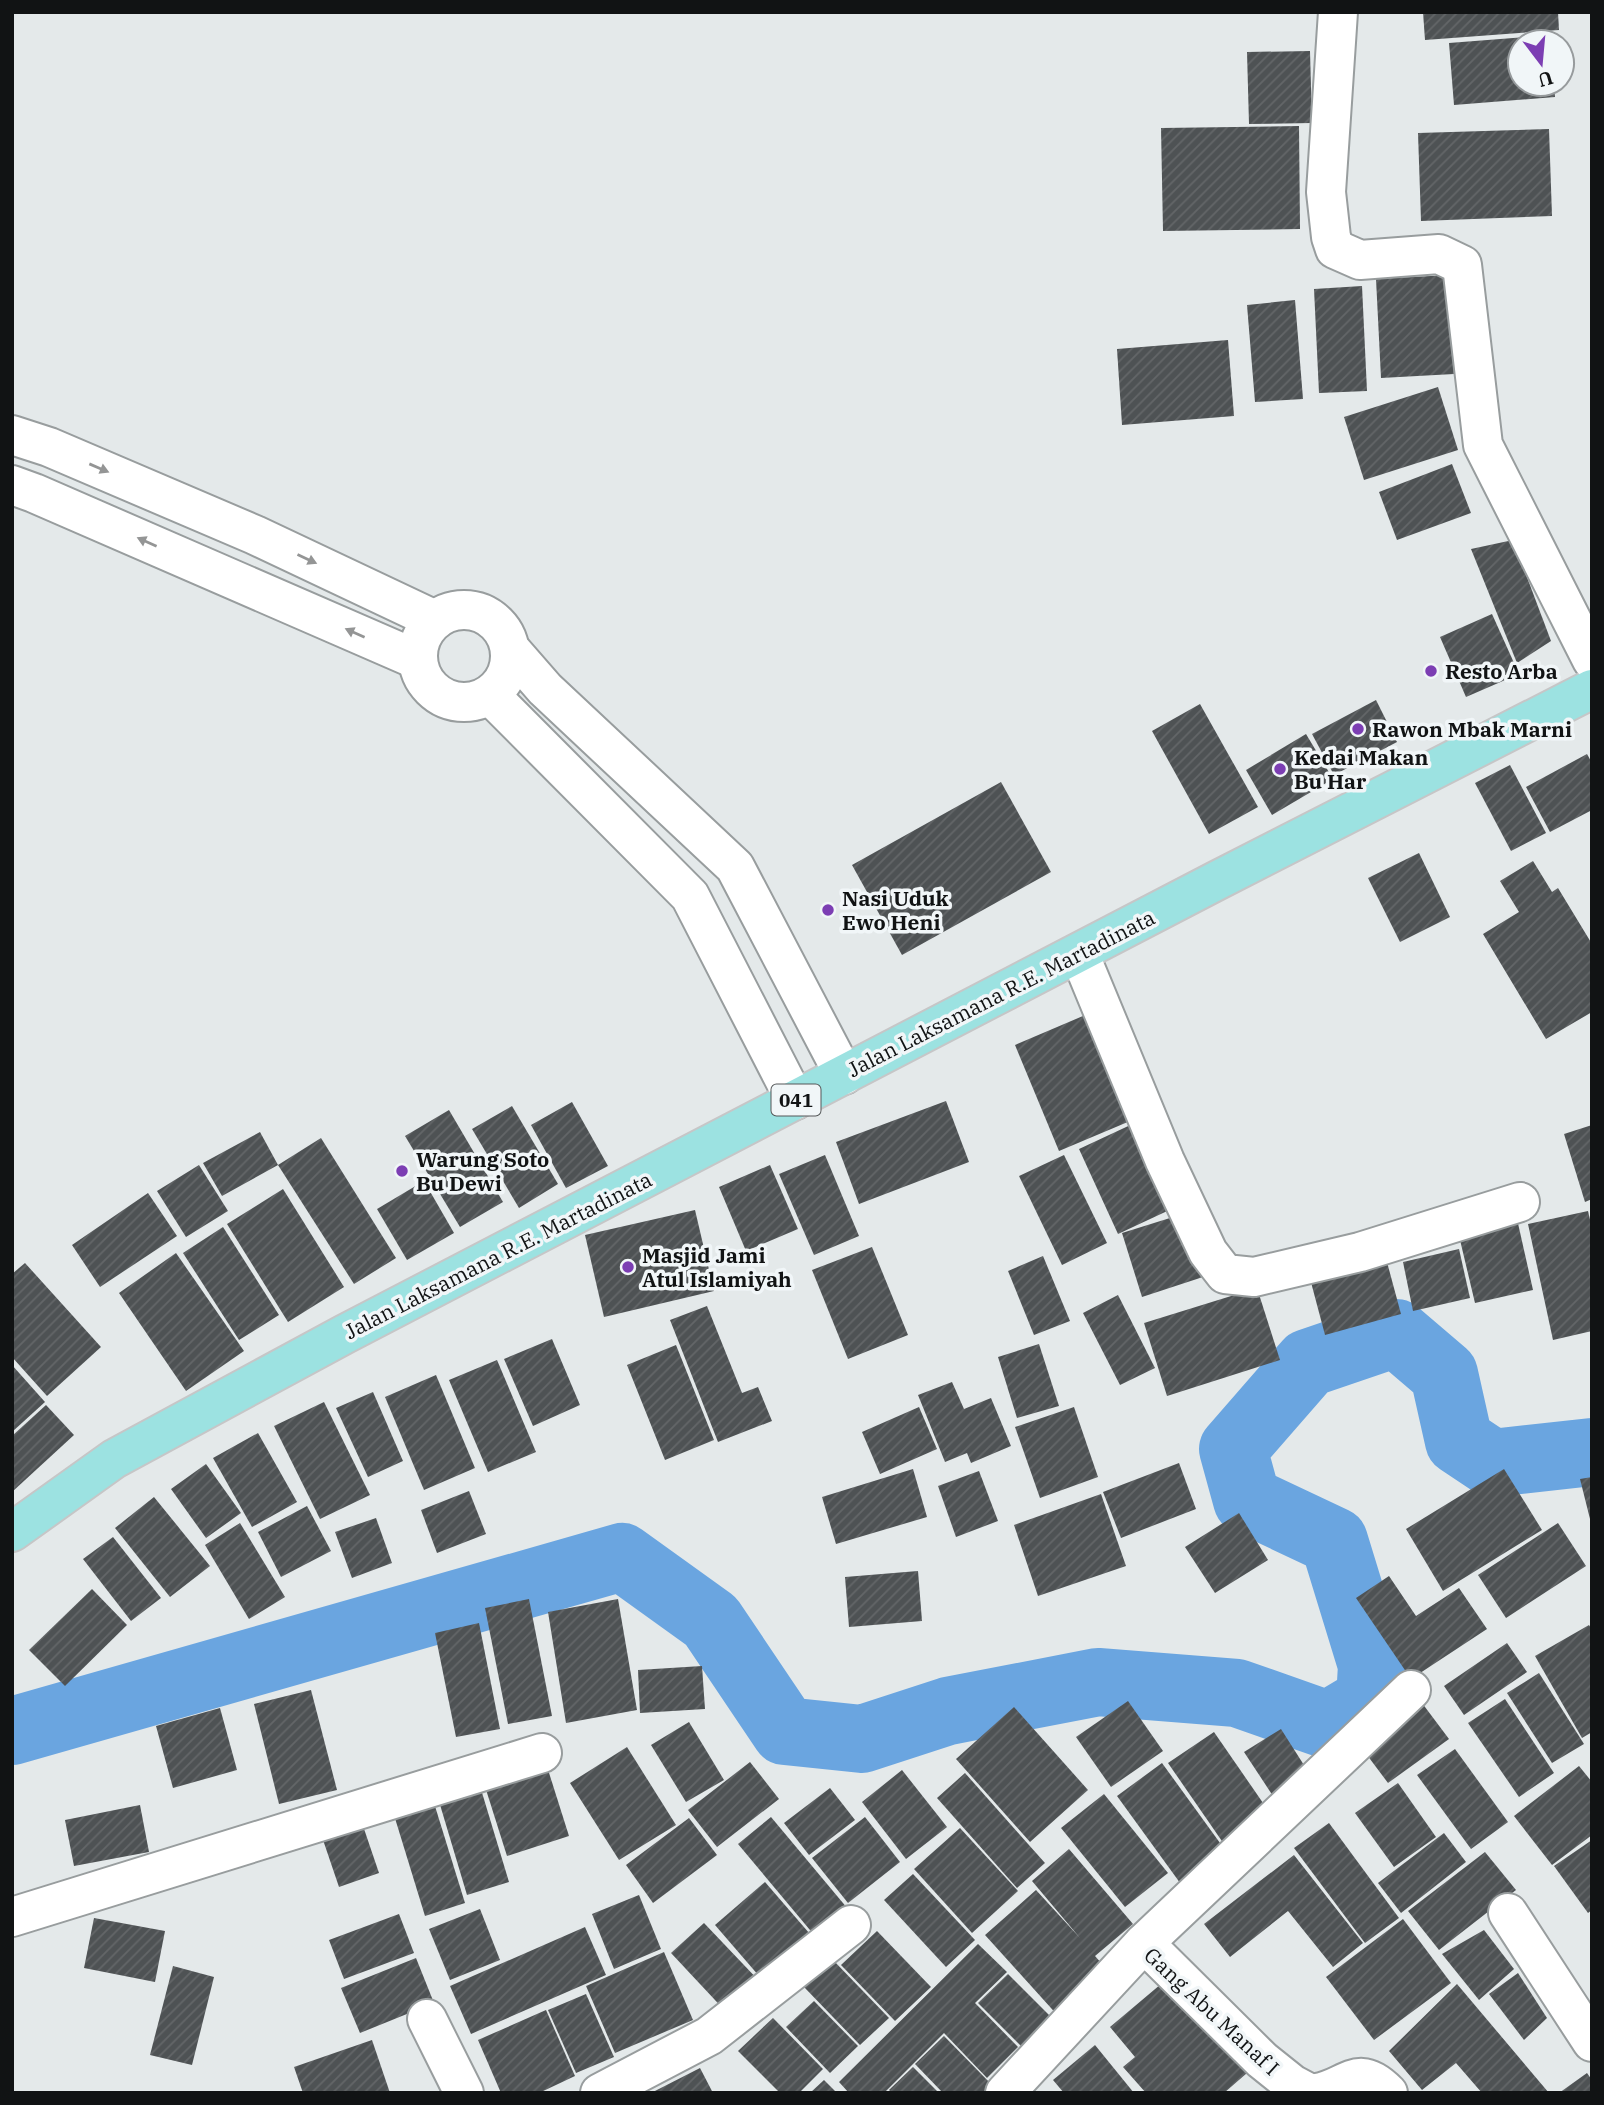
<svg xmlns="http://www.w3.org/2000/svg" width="1604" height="2105" viewBox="0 0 1604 2105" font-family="'IBM Plex Serif',serif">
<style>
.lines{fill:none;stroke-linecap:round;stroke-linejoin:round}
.river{stroke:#6aa5e0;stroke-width:68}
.building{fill:url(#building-hatch)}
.minor-casing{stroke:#989d9e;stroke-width:42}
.major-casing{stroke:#c6c6c7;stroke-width:42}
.minor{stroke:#fff;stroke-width:38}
.major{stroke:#9ce2e1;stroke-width:38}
.oneway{fill:#949595}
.poi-dot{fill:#7c3eb3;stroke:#f1f6f8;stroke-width:2.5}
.labels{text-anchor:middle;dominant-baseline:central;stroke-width:7;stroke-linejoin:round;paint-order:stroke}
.shield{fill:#f1f6f8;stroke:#545758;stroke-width:2}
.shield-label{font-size:19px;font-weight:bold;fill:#111314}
.poi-label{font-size:21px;font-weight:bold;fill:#111314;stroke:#f1f6f8;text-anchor:start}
.street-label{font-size:21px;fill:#111314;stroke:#f1f6f8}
</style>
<defs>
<pattern id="building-hatch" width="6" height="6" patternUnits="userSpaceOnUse" patternTransform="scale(1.75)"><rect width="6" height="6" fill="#4e5254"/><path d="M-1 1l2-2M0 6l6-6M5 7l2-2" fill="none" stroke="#636668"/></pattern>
</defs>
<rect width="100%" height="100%" fill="#e4e9ea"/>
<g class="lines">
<path class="river" d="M 12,1731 L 622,1557 L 711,1621 L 785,1731 L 862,1739 L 948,1711 L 1098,1682 L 1237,1693 L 1328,1725 L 1370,1700 L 1372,1665 L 1334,1541 L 1247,1500 L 1233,1449 L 1308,1363 L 1396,1333 L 1444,1374 L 1459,1441 L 1492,1463 L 1592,1452"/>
</g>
<g class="building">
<path d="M 1423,12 L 1558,12 L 1559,30 L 1425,40 Z"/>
<path d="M 1551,35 L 1551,42 L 1520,42 L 1520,84 L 1554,84 L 1555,97 L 1454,105 L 1449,43 Z"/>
<path d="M 1310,51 L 1312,123 L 1249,124 L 1247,52 Z"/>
<path d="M 1299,126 L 1300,229 L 1163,231 L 1161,128 Z"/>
<path d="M 1549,129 L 1552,216 L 1421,221 L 1418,133 Z"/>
<path d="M 1449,275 L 1454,374 L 1381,378 L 1376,279 Z"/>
<path d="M 1362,286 L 1367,391 L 1319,393 L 1314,289 Z"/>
<path d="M 1295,300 L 1303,399 L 1255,402 L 1247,305 Z"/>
<path d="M 1228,340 L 1234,416 L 1122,425 L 1117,349 Z"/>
<path d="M 1438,387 L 1458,450 L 1364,480 L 1344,417 Z"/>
<path d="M 1452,464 L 1471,513 L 1397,540 L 1379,492 Z"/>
<path d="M 1513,540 L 1551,641 L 1517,663 L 1471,549 Z"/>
<path d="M 1492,614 L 1519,674 L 1466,697 L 1440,637 Z"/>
<path d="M 1376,700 L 1397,742 L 1334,775 L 1312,734 Z"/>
<path d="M 1200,704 L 1258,807 L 1209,834 L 1152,731 Z"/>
<path d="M 1306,734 L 1333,779 L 1272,815 L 1246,770 Z"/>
<path d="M 1587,754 L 1592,763 L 1592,810 L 1550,832 L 1526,787 Z"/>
<path d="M 1510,765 L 1546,833 L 1511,851 L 1475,783 Z"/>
<path d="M 1001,782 L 1051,872 L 902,955 L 852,865 Z"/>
<path d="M 1419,853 L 1450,917 L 1400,942 L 1368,878 Z"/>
<path d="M 1533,861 L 1552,892 L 1558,888 L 1592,944 L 1592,1012 L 1546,1039 L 1483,934 L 1519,912 L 1500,881 Z"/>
<path d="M 1097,1010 L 1142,1116 L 1059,1151 L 1015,1045 Z"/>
<path d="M 946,1101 L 969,1162 L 859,1204 L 836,1142 Z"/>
<path d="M 572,1102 L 608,1166 L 566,1188 L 531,1125 Z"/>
<path d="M 512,1106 L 558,1184 L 519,1208 L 472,1129 Z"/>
<path d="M 449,1110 L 503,1202 L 460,1227 L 405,1136 Z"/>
<path d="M 1139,1121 L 1178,1206 L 1118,1234 L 1079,1149 Z"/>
<path d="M 1592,1125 L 1592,1199 L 1585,1202 L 1564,1134 Z"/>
<path d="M 260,1132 L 278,1165 L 222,1196 L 203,1163 Z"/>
<path d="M 321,1138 L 396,1258 L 354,1284 L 278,1165 Z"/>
<path d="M 825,1155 L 859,1236 L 814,1255 L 779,1174 Z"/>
<path d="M 1064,1155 L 1107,1243 L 1062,1265 L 1019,1176 Z"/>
<path d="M 199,1165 L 228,1211 L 186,1237 L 157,1191 Z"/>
<path d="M 770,1165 L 798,1229 L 746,1251 L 719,1187 Z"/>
<path d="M 424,1181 L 454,1233 L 407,1260 L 377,1209 Z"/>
<path d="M 283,1189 L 344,1287 L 288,1322 L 227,1224 Z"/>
<path d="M 148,1193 L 177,1236 L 100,1287 L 72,1245 Z"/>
<path d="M 695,1210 L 714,1291 L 604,1317 L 585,1235 Z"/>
<path d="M 1515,1210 L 1533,1290 L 1475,1303 L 1456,1223 Z"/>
<path d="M 1588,1211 L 1592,1228 L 1592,1331 L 1553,1340 L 1528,1224 Z"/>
<path d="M 1186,1213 L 1206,1276 L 1142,1297 L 1122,1233 Z"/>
<path d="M 223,1227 L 279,1315 L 239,1340 L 183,1253 Z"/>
<path d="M 872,1247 L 908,1335 L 848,1359 L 812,1270 Z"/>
<path d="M 1459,1249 L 1470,1298 L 1413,1311 L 1403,1262 Z"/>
<path d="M 1384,1251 L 1401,1314 L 1325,1335 L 1308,1271 Z"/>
<path d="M 176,1253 L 244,1351 L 186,1391 L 119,1293 Z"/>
<path d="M 1043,1256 L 1070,1321 L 1034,1335 L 1008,1271 Z"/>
<path d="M 25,1263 L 101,1347 L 47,1396 L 12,1357 L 12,1274 Z"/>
<path d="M 1257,1288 L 1280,1360 L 1167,1396 L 1144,1323 Z"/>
<path d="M 1118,1295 L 1155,1368 L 1120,1385 L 1083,1313 Z"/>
<path d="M 707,1306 L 742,1393 L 758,1387 L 772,1421 L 718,1442 L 670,1320 Z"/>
<path d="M 552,1339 L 580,1405 L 533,1426 L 504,1359 Z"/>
<path d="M 1039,1344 L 1059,1406 L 1017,1418 L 998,1357 Z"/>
<path d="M 676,1345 L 714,1440 L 665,1460 L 627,1365 Z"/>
<path d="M 497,1360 L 536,1452 L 488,1472 L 449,1380 Z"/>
<path d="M 12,1365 L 45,1402 L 12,1432 Z"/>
<path d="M 436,1375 L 475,1468 L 424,1490 L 385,1397 Z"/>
<path d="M 952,1382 L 964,1409 L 991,1398 L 1011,1446 L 971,1463 L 967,1453 L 945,1462 L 918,1395 Z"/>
<path d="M 373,1392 L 403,1461 L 368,1477 L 336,1408 Z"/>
<path d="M 324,1402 L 370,1495 L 320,1519 L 274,1426 Z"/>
<path d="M 46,1405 L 74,1435 L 12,1492 L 12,1436 Z"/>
<path d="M 919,1407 L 937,1449 L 880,1474 L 862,1432 Z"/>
<path d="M 1074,1407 L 1098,1477 L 1040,1498 L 1015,1427 Z"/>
<path d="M 258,1433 L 297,1502 L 252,1527 L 213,1458 Z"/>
<path d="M 1179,1463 L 1196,1509 L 1121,1538 L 1103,1492 Z"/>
<path d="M 206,1464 L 241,1513 L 206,1538 L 171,1489 Z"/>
<path d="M 913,1469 L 927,1517 L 836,1544 L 822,1497 Z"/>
<path d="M 1504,1469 L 1542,1530 L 1443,1591 L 1406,1529 Z"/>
<path d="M 979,1471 L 998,1521 L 956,1537 L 938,1486 Z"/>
<path d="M 1592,1477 L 1592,1523 L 1591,1523 L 1580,1479 Z"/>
<path d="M 469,1491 L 486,1534 L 437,1553 L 421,1510 Z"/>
<path d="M 1101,1494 L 1126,1566 L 1038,1596 L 1014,1525 Z"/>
<path d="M 154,1497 L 210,1566 L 170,1597 L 115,1528 Z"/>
<path d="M 307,1506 L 331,1551 L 281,1577 L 258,1532 Z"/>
<path d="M 1239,1513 L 1268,1560 L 1215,1593 L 1185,1547 Z"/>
<path d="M 376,1518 L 392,1563 L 352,1578 L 335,1532 Z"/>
<path d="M 240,1523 L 285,1597 L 249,1619 L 205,1545 Z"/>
<path d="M 1558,1523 L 1586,1566 L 1506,1618 L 1478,1575 Z"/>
<path d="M 113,1537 L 161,1598 L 131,1621 L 83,1559 Z"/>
<path d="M 918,1571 L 922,1621 L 849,1627 L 845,1577 Z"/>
<path d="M 1389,1576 L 1416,1616 L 1459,1588 L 1487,1629 L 1411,1679 L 1356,1598 Z"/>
<path d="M 92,1589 L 127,1625 L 65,1686 L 29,1650 Z"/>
<path d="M 529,1599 L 552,1716 L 508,1724 L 485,1608 Z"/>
<path d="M 618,1599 L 637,1710 L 566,1723 L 548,1612 Z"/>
<path d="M 479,1623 L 500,1729 L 456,1737 L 435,1633 Z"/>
<path d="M 1589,1625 L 1592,1630 L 1592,1732 L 1582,1738 L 1535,1656 Z"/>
<path d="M 1507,1643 L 1527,1672 L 1464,1715 L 1444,1686 Z"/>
<path d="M 702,1666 L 705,1709 L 640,1713 L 638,1670 Z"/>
<path d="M 1539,1673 L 1584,1744 L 1552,1763 L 1507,1693 Z"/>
<path d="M 311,1690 L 337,1790 L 279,1804 L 254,1704 Z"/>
<path d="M 1505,1699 L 1554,1773 L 1519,1797 L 1468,1723 Z"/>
<path d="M 1128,1701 L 1163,1751 L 1111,1787 L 1076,1737 Z"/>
<path d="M 1422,1703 L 1449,1739 L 1388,1783 L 1361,1747 Z"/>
<path d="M 1014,1707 L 1088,1790 L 1030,1842 L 956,1759 Z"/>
<path d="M 220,1708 L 237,1770 L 173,1788 L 156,1726 Z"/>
<path d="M 689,1722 L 724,1780 L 686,1802 L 651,1745 Z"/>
<path d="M 1281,1729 L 1309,1773 L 1273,1796 L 1244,1752 Z"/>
<path d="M 1214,1732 L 1272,1816 L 1226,1847 L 1168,1763 Z"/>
<path d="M 627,1747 L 676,1825 L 619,1860 L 570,1783 Z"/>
<path d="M 1455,1749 L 1508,1822 L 1471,1849 L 1417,1775 Z"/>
<path d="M 544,1757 L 569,1836 L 507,1856 L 482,1777 Z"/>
<path d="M 750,1762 L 779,1799 L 717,1847 L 688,1810 Z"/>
<path d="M 1162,1763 L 1228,1854 L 1183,1887 L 1117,1796 Z"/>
<path d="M 1579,1766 L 1592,1782 L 1592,1835 L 1552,1865 L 1514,1816 Z"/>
<path d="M 902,1770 L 947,1827 L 906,1859 L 862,1802 Z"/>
<path d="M 965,1773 L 1045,1863 L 1017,1888 L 937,1798 Z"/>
<path d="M 1398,1783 L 1436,1837 L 1394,1867 L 1355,1813 Z"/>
<path d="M 480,1786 L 509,1882 L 467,1895 L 438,1798 Z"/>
<path d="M 830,1788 L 855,1820 L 809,1855 L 784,1823 Z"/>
<path d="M 1104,1794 L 1168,1873 L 1125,1907 L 1061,1828 Z"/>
<path d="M 434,1803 L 465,1903 L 425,1916 L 394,1815 Z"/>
<path d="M 140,1805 L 149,1852 L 74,1866 L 65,1820 Z"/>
<path d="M 771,1817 L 853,1915 L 820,1942 L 738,1844 Z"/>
<path d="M 865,1817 L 900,1862 L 848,1903 L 812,1858 Z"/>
<path d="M 689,1818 L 717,1855 L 653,1903 L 626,1865 Z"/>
<path d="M 361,1820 L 379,1873 L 339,1887 L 321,1834 Z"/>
<path d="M 1329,1823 L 1399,1918 L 1365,1943 L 1294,1848 Z"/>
<path d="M 960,1828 L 1018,1891 L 972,1933 L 914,1869 Z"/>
<path d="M 1444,1833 L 1466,1862 L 1401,1913 L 1378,1883 Z"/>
<path d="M 1592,1840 L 1592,1910 L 1588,1913 L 1554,1866 Z"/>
<path d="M 1069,1849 L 1133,1924 L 1095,1956 L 1110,1973 L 1060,2018 L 985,1935 L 1036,1890 L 1080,1938 L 1032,1881 Z"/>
<path d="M 1485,1852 L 1516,1890 L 1439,1950 L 1408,1911 Z"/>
<path d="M 1294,1855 L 1363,1943 L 1333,1967 L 1288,1911 L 1230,1957 L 1204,1924 Z"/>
<path d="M 913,1874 L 975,1940 L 946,1967 L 884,1900 Z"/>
<path d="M 765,1882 L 816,1941 L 766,1984 L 715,1925 Z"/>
<path d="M 639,1895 L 661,1949 L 614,1969 L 592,1914 Z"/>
<path d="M 480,1909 L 500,1960 L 450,1980 L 429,1929 Z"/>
<path d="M 399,1914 L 414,1953 L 344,1979 L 329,1940 Z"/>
<path d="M 94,1918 L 165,1931 L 155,1982 L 84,1968 Z"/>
<path d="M 1403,1919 L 1451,1983 L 1374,2040 L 1326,1977 Z"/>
<path d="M 704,1923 L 762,1984 L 729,2015 L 671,1953 Z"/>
<path d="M 585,1927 L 606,1975 L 471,2034 L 450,1986 Z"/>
<path d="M 1484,1930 L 1514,1969 L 1479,2000 L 1442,1954 Z"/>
<path d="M 877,1931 L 931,1987 L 895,2021 L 841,1965 Z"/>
<path d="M 978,1944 L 1007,1972 L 975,2003 L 1018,2047 L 987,2078 L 944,2033 L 884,2093 L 849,2093 L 839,2082 Z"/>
<path d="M 664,1952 L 693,2020 L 615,2053 L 586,1986 Z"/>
<path d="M 416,1958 L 434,2003 L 360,2033 L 341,1988 Z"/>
<path d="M 833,1960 L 889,2018 L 860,2045 L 804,1987 Z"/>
<path d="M 173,1966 L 214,1977 L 192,2065 L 150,2055 Z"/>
<path d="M 1518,1973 L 1547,2018 L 1524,2040 L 1489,1994 Z"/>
<path d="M 1008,1974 L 1054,2020 L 1024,2049 L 978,2003 Z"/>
<path d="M 1167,1979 L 1247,2073 L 1224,2093 L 1146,2093 L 1123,2067 L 1135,2057 L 1110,2027 Z"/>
<path d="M 1457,1984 L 1549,2093 L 1482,2093 L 1456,2063 L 1422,2090 L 1389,2051 Z"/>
<path d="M 586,1994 L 614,2057 L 576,2073 L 548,2010 Z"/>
<path d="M 814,2001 L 858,2046 L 830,2073 L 786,2027 Z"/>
<path d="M 546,2010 L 575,2076 L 539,2093 L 501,2093 L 478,2040 Z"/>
<path d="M 773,2018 L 823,2069 L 799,2093 L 780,2093 L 738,2051 Z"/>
<path d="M 944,2036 L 992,2085 L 984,2093 L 943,2093 L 915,2064 Z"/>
<path d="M 372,2040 L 390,2093 L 303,2093 L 294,2067 Z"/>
<path d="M 1095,2045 L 1134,2093 L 1064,2093 L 1053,2080 Z"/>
<path d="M 913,2067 L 939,2093 L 892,2093 L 889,2090 Z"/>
<path d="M 700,2068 L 713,2093 L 651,2093 Z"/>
<path d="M 1587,2073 L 1592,2080 L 1592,2093 L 1559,2093 Z"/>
<path d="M 824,2080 L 837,2093 L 810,2093 Z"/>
</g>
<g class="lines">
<g class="minor-casing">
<g id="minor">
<path d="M 1338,12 L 1326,192 L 1331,237 L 1335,249 L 1360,260 L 1439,254 L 1462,265 L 1483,445 L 1592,660"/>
<path d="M 12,435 L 49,447 L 255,535 L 435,620"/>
<path d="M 12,485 L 34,493 L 418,660"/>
<circle cx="464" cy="656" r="46"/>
<path d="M 511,650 L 545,689 L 735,867 L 844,1075"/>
<path d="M 490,695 L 690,896 L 795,1100"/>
<path d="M 1079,953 L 1165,1161 L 1208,1252 L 1225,1274 L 1254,1277 L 1360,1252 L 1520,1202"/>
<path d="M 1508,1913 L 1592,2042"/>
<path d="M 12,1917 L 542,1753"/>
<path d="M 1144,1943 L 1411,1690"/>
<path d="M 427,2019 L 464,2093"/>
<path d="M 600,2093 L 709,2036 L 851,1925"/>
<path d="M 1005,2093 L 1144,1943 L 1262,2060 L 1292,2084 L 1309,2093"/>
<path d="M 1316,2093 C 1347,2089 1357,2061 1388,2093"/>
</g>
</g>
<g class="major-casing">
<path id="major" d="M 12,1532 L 114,1459 L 345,1334 L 1216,881 L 1592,689"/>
</g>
<use href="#minor" class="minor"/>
<use href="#major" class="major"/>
</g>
<defs><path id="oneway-solid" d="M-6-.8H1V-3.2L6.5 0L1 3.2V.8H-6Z" transform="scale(1.75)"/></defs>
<g class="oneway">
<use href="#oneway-solid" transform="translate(99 468) rotate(23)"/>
<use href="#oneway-solid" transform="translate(147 542) rotate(-156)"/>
<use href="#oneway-solid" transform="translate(307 559) rotate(25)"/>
<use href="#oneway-solid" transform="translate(355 633) rotate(-156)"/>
</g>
<g class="poi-dot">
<circle cx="1431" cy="671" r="7"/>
<circle cx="1358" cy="729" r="7"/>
<circle cx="1280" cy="769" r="7"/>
<circle cx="828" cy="910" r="7"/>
<circle cx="402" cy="1171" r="7"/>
<circle cx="628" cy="1267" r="7"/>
</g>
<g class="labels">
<rect class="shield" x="771.5" y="1084.5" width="49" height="31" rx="5"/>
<g class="shield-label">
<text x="796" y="1100">041</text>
</g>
<g class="poi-label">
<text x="1445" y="671">Resto Arba</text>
<text x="1372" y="729">Rawon Mbak Marni</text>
<text x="1294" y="757">Kedai Makan<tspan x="1294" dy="24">Bu Har</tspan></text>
<text x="842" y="898">Nasi Uduk<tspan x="842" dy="24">Ewo Heni</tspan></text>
<text x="416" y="1159">Warung Soto<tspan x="416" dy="24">Bu Dewi</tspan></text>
<text x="642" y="1255">Masjid Jami<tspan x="642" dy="24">Atul Islamiyah</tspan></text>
</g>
<g class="street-label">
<text transform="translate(1001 993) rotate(-27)">Jalan Laksamana R.E. Martadinata</text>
<text transform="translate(498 1255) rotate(-27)">Jalan Laksamana R.E. Martadinata</text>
<text transform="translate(1212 2011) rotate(43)">Gang Abu Manaf I</text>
</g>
</g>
<rect width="1604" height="2105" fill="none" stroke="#111314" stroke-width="28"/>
<g transform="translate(1541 63) rotate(164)"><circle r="33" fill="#f1f6f8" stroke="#979b9d" stroke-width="2"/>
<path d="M0-5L12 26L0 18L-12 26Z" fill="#7c3eb3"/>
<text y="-10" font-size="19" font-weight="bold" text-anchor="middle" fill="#111314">U</text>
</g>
</svg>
